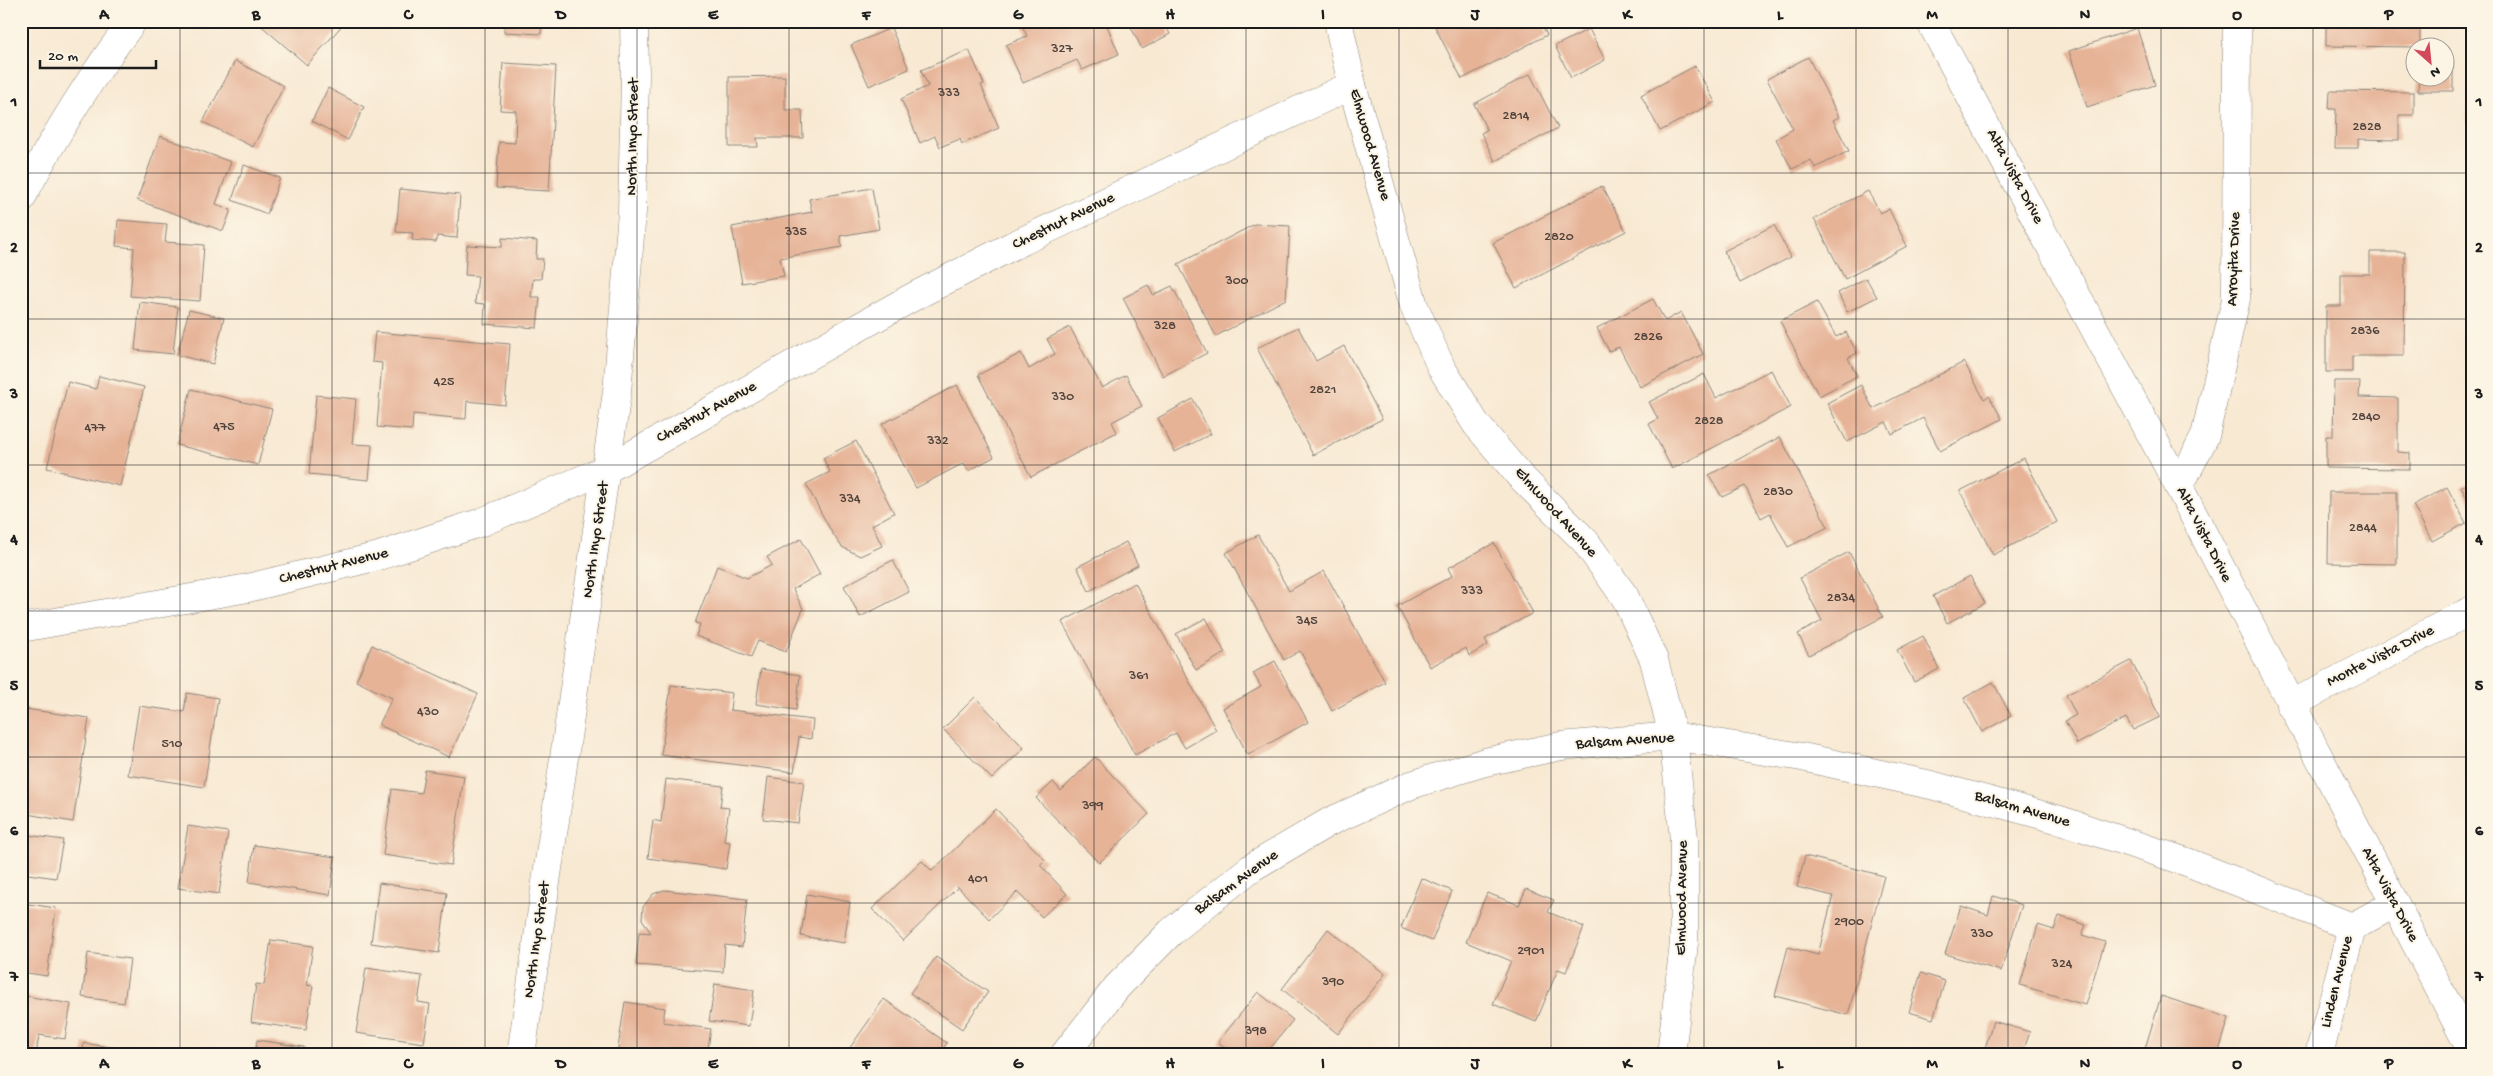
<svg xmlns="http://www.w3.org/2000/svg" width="2493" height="1076" viewBox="0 0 2493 1076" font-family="'Gochi Hand',sans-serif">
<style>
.building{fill:#e6b397}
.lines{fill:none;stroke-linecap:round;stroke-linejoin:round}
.minor-casing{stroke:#8a8278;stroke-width:29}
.tertiary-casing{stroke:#8a8278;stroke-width:29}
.minor{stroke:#fff;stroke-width:28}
.tertiary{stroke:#fff;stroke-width:28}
.grid{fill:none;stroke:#1c1c1c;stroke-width:1;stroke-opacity:0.55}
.labels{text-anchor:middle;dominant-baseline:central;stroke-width:4;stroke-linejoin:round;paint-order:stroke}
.number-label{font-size:14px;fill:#4e423b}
.street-label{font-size:16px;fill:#1c1c1c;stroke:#fcf5e5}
.neatline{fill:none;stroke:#1c1c1c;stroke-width:2}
.grid-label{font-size:16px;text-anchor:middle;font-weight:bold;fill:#1c1c1c}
</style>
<rect width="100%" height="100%" fill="#fcf5e5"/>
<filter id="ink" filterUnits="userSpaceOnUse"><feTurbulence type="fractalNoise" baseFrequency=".02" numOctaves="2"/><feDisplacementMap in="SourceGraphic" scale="10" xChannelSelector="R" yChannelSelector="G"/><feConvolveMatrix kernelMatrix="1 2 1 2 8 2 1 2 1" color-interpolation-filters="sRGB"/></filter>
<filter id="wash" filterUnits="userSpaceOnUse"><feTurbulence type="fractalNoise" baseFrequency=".0096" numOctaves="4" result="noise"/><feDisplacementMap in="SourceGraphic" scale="20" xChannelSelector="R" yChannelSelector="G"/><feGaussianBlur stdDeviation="1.12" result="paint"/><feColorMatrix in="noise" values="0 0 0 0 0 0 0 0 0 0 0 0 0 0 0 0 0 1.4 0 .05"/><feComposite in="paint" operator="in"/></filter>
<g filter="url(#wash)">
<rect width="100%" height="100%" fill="#f8e9d3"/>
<g id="blocks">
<g class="building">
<path d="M 260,21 L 346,21 L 307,65 L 258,23 Z"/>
<path d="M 505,21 L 542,21 L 541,34 L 504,32 Z"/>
<path d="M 1020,21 L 1105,21 L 1119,54 L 1082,70 L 1077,60 L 1023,83 L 1006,45 L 1027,36 Z"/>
<path d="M 1128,21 L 1163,21 L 1170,34 L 1142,49 Z"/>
<path d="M 1432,21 L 1540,21 L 1547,35 L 1462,79 Z"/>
<path d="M 2326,21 L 2420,21 L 2420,47 L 2326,46 Z"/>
<path d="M 891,28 L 909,69 L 869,86 L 851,45 Z"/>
<path d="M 2137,28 L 2155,85 L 2087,107 L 2069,51 Z"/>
<path d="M 1589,29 L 1605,60 L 1571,78 L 1555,46 Z"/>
<path d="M 969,50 L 984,84 L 981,85 L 999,128 L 962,144 L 960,139 L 940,147 L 935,136 L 920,143 L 901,99 L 928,86 L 921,70 Z"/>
<path d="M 1808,57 L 1839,117 L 1833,120 L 1849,151 L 1815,168 L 1811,160 L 1792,169 L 1776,139 L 1793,129 L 1767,79 Z"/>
<path d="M 2446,60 L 2453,60 L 2453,91 L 2418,91 L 2419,78 L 2446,78 Z"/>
<path d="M 235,61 L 284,86 L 253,147 L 203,122 Z"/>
<path d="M 503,63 L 556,66 L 549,191 L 496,188 L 499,142 L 515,143 L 516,111 L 500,110 Z"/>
<path d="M 1695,66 L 1715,102 L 1660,131 L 1641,95 Z"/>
<path d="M 1530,74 L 1558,128 L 1495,161 L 1481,133 L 1487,130 L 1474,104 Z"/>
<path d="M 785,76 L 785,110 L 802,110 L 803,138 L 757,138 L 758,147 L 729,147 L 729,77 Z"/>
<path d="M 2469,82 L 2472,82 L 2472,122 L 2467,122 Z"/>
<path d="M 328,88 L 364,107 L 348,140 L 312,121 Z"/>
<path d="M 2330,91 L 2414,92 L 2414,115 L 2399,115 L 2399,140 L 2358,139 L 2358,148 L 2335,148 L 2336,109 L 2329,109 Z"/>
<path d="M 160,136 L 231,162 L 216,204 L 231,210 L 223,231 L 137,200 Z"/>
<path d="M 244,165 L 280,178 L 267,214 L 232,200 Z"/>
<path d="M 1602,186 L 1626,231 L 1516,288 L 1493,243 Z"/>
<path d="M 872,188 L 879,229 L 840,236 L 842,247 L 780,258 L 784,276 L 742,283 L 732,227 L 812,212 L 809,199 Z"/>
<path d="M 400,189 L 460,195 L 457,238 L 437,236 L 436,242 L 412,240 L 413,233 L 396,232 Z"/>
<path d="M 1868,191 L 1880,213 L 1889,209 L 1907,246 L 1845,279 L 1814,219 Z"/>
<path d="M 118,220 L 167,224 L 165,242 L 204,245 L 200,301 L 130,296 L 134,248 L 116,246 Z"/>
<path d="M 1255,224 L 1290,226 L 1286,299 L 1216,336 L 1178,264 Z"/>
<path d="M 1774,225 L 1791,257 L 1740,283 L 1724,251 Z"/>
<path d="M 502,238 L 537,241 L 536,259 L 543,259 L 541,279 L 533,279 L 531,297 L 540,297 L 537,328 L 484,324 L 485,304 L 475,303 L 478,276 L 465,275 L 467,245 L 502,247 Z"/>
<path d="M 2370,252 L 2405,252 L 2404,356 L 2352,356 L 2352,372 L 2326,372 L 2326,306 L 2341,306 L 2341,274 L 2370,274 Z"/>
<path d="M 1866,278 L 1877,297 L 1847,312 L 1838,293 Z"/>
<path d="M 1148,285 L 1153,295 L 1172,286 L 1207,353 L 1163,376 L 1123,298 Z"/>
<path d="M 1653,299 L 1665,321 L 1681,312 L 1703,354 L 1640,387 L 1619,347 L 1609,351 L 1597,328 Z"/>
<path d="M 140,302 L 178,307 L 173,354 L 135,350 Z"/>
<path d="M 1817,302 L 1836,337 L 1846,332 L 1857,353 L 1848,358 L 1857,376 L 1819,396 L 1780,321 Z"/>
<path d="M 189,310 L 224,318 L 213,364 L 177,355 Z"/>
<path d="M 1070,327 L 1102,388 L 1126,375 L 1142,406 L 1112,422 L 1117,432 L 1031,477 L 978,375 L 1021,353 L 1029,369 L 1055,354 L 1047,339 Z"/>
<path d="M 1298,327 L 1316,361 L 1344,346 L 1382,419 L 1313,455 L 1257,348 Z"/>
<path d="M 375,332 L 510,344 L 505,405 L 467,401 L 466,419 L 413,414 L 412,430 L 377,427 L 382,363 L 372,362 Z"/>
<path d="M 1964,362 L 1984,399 L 1989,396 L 2002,419 L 1940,451 L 1923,418 L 1892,434 L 1886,422 L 1847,442 L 1827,403 L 1861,385 L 1873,409 Z"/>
<path d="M 1771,370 L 1791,407 L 1672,469 L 1649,424 L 1658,419 L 1649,402 L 1704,374 L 1716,398 Z"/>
<path d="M 99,376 L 144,387 L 120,486 L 47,468 L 68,382 L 96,389 Z"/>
<path d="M 2334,381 L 2360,381 L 2359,397 L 2398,398 L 2398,452 L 2410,453 L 2410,469 L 2326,468 L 2326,436 L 2333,436 Z"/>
<path d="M 957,385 L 994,457 L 968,471 L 964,463 L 916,488 L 882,424 Z"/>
<path d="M 191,389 L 272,409 L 258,465 L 177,445 Z"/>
<path d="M 316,395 L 356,399 L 352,444 L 372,445 L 369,480 L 309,474 Z"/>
<path d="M 1193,399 L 1211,434 L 1175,452 L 1158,418 Z"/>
<path d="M 1780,437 L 1828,527 L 1788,547 L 1770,513 L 1761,518 L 1745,486 L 1722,497 L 1709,475 Z"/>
<path d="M 856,441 L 894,513 L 872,525 L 882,546 L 860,556 L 842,547 L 832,533 L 806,484 L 830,472 L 823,458 Z"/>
<path d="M 2024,458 L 2057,522 L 1993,555 L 1960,491 Z"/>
<path d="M 2472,481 L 2472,508 L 2461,487 Z"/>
<path d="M 2447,487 L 2466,523 L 2432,541 L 2413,505 Z"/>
<path d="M 2329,492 L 2397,492 L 2397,564 L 2328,563 Z"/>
<path d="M 1258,535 L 1289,591 L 1324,571 L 1385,682 L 1332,711 L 1300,651 L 1284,660 L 1226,553 Z"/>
<path d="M 801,539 L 820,574 L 793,589 L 803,609 L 786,652 L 758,641 L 751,657 L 696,636 L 700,624 L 695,623 L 717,566 L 747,578 L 772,565 L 767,557 Z"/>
<path d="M 1126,542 L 1138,565 L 1089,591 L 1077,567 Z"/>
<path d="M 1494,543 L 1533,613 L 1485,639 L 1488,645 L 1469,656 L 1466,648 L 1430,667 L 1397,606 L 1452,576 L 1448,568 Z"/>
<path d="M 1849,552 L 1883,617 L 1809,655 L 1798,634 L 1822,621 L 1800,578 Z"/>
<path d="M 893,560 L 909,592 L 860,617 L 844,586 Z"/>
<path d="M 1970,576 L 1985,603 L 1947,623 L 1933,596 Z"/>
<path d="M 1135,583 L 1216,730 L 1185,748 L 1176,733 L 1135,755 L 1062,622 Z"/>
<path d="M 1206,618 L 1225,653 L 1196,670 L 1176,634 Z"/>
<path d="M 1923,636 L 1939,669 L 1914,682 L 1897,650 Z"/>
<path d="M 372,645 L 478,694 L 449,757 L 379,725 L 392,698 L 356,681 Z"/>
<path d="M 1275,661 L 1308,722 L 1248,755 L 1223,708 L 1261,687 L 1253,673 Z"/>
<path d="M 2131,661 L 2160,717 L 2133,730 L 2126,718 L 2077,744 L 2065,721 L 2076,715 L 2066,695 Z"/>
<path d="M 761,669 L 800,675 L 796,710 L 756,704 Z"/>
<path d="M 1993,682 L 2011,716 L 1982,732 L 1964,698 Z"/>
<path d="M 671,685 L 732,693 L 730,710 L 813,720 L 811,739 L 799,737 L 794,772 L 661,755 Z"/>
<path d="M 187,693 L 218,698 L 204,787 L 128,775 L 139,706 L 184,712 Z"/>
<path d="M 975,697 L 1024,748 L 992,779 L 943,729 Z"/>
<path d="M 25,709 L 89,718 L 73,822 L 21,813 L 21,732 Z"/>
<path d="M 1095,757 L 1149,814 L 1099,863 L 1036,798 L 1053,782 L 1061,791 Z"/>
<path d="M 425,770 L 464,776 L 451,865 L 383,855 L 392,789 L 421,793 Z"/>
<path d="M 768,777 L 804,782 L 798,823 L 763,819 Z"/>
<path d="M 666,779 L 723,786 L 720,807 L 729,808 L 724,841 L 730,842 L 726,869 L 648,858 L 653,820 L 661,822 Z"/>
<path d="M 996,809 L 1045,860 L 1040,865 L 1067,894 L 1042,917 L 1017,892 L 989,919 L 958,887 L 903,941 L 872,909 L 922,861 L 932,871 Z"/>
<path d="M 188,826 L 228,832 L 219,894 L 178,888 Z"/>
<path d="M 21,834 L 63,840 L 56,878 L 21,873 Z"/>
<path d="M 254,845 L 335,857 L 330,895 L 249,882 Z"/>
<path d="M 1805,856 L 1884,876 L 1848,1015 L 1775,996 L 1788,947 L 1818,955 L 1833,896 L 1797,887 Z"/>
<path d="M 1421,878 L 1452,891 L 1432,941 L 1401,928 Z"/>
<path d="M 379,883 L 447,893 L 439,953 L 371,943 Z"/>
<path d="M 1526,889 L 1554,900 L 1548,912 L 1584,927 L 1566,972 L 1558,969 L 1536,1022 L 1493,1004 L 1511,961 L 1466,942 L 1487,893 L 1519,905 Z"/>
<path d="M 664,890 L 747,899 L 742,947 L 725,945 L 723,972 L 636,965 L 639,932 L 651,933 L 642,919 L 643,907 L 653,894 Z"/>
<path d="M 807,894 L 850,902 L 844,943 L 801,936 Z"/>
<path d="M 1993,896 L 2022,905 L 2001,971 L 1945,954 L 1961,906 L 1988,915 Z"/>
<path d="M 21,903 L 56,908 L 47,976 L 21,972 Z"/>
<path d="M 2059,916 L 2086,925 L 2082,935 L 2105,942 L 2085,1005 L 2020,985 L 2038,925 L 2054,930 Z"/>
<path d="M 1328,929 L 1385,974 L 1338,1034 L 1282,989 Z"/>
<path d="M 271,940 L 313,946 L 307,985 L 313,986 L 306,1030 L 251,1022 L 256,984 L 264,985 Z"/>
<path d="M 88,953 L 130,959 L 124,1003 L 82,997 Z"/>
<path d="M 936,957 L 988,992 L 962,1029 L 910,993 Z"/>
<path d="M 366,968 L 422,976 L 418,1002 L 430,1004 L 424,1043 L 356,1033 Z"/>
<path d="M 1921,973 L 1945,981 L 1933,1019 L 1909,1012 Z"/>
<path d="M 715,984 L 754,990 L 749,1026 L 709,1021 Z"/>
<path d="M 1258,992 L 1293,1020 L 1265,1055 L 1235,1055 L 1218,1042 Z"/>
<path d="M 21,995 L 71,1004 L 65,1039 L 39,1035 L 36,1055 L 21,1055 Z"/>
<path d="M 2161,996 L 2229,1018 L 2218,1055 L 2143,1055 Z"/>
<path d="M 884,999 L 947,1043 L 939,1055 L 858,1055 L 849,1049 Z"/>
<path d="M 625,1002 L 665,1008 L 663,1022 L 711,1029 L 707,1055 L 617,1055 Z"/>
<path d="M 1993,1021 L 2030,1032 L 2022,1055 L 1983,1055 Z"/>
<path d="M 257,1040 L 304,1047 L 303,1055 L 255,1055 Z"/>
<path d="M 84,1043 L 132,1051 L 132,1055 L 82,1055 Z"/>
</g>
</g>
</g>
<g filter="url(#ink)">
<use href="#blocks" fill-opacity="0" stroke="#8a8278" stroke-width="1"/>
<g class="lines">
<g class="minor-casing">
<g id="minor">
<path d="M 1338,21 L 1352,85 L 1414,306 L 1441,367 L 1476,424 L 1519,475 L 1585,541 L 1625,597 L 1654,660 L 1673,736 L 1684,839 L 1684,943 L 1671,1055"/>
<path d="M 21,199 C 55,134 89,79 133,21"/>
<path d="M 2179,487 L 2205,436 L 2236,299 L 2237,21"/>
<path d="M 21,628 L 248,588 L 379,556 L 482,522 L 607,469 L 911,298 L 1012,246 L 1352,85"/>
<path d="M 2290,705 L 2472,610"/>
<path d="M 521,1055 L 617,392 L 632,212 L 635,76 L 634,21"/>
<path d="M 1064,1055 L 1117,987 L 1171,932 L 1251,868 L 1329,822 L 1411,785 L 1485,762 L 1561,746 L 1673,736 L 1802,757 L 1931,785 L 2060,820 L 2187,862 L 2352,927"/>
<path d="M 2319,1055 L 2352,927 L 2394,904"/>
</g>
</g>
<g class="tertiary-casing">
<path id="tertiary" d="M 1930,21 L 2179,487 L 2472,1052"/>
</g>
<use href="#minor" class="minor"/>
<use href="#tertiary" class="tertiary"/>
</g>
</g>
<path class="grid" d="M 180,21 L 180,1055M 332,21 L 332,1055M 485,21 L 485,1055M 637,21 L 637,1055M 789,21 L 789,1055M 942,21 L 942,1055M 1094,21 L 1094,1055M 1246,21 L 1246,1055M 1399,21 L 1399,1055M 1551,21 L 1551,1055M 1704,21 L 1704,1055M 1856,21 L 1856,1055M 2008,21 L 2008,1055M 2161,21 L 2161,1055M 2313,21 L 2313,1055M 21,173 L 2472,173M 21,319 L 2472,319M 21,465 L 2472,465M 21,611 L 2472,611M 21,757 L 2472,757M 21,903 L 2472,903"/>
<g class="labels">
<g class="number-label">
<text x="1062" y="49">327</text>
<text x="949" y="93">333</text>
<text x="1516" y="116">2814</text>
<text x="2367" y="127">2828</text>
<text x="796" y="232">335</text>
<text x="1559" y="237">2820</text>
<text x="1237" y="281">300</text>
<text x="1165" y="326">328</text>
<text x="2365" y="331">2836</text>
<text x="1648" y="337">2826</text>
<text x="444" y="382">425</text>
<text x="1323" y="390">2821</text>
<text x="1063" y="397">330</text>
<text x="2366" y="417">2840</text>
<text x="1709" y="421">2828</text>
<text x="224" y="427">475</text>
<text x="95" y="428">477</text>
<text x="938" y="441">332</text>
<text x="1778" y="492">2830</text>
<text x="850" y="499">334</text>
<text x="2363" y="528">2844</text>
<text x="1472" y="591">333</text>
<text x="1841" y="598">2834</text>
<text x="1307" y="621">345</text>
<text x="1139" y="676">361</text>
<text x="428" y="712">430</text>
<text x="172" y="744">510</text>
<text x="1093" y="806">399</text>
<text x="978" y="879">401</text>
<text x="1849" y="922">2900</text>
<text x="1982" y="934">330</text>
<text x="1531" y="951">2901</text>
<text x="2062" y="964">324</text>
<text x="1333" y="982">390</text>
<text x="1256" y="1031">398</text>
</g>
<g class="street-label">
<text transform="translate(634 137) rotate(-89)">North Inyo Street</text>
<text transform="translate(1369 145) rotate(74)">Elmwood Avenue</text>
<text transform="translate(2014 177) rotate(62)">Alta Vista Drive</text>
<text transform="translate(1064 222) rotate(-26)">Chestnut Avenue</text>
<text transform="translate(2235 259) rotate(-88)">Arroyita Drive</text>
<text transform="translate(707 413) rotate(-29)">Chestnut Avenue</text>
<text transform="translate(1555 513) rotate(48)">Elmwood Avenue</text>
<text transform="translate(2203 535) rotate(63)">Alta Vista Drive</text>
<text transform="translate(597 540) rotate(-82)">North Inyo Street</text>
<text transform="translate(334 567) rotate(-14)">Chestnut Avenue</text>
<text transform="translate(2381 657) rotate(-27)">Monte Vista Drive</text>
<text transform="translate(1625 742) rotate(-4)">Balsam Avenue</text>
<text transform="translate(2022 810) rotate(16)">Balsam Avenue</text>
<text transform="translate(1237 883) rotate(-36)">Balsam Avenue</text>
<text transform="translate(2389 895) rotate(62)">Alta Vista Drive</text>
<text transform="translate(1683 898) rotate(-89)">Elmwood Avenue</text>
<text transform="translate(538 940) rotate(-82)">North Inyo Street</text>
<text transform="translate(2338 982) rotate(-76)">Linden Avenue</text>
</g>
</g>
<rect width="2493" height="1076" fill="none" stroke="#fcf5e5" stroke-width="55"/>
<g transform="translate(2430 62) rotate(153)"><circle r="24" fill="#fcf5e5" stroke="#a29e95"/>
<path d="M0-4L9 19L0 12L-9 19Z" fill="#d1495b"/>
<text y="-8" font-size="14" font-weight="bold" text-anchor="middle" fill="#1c1c1c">N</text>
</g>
<path d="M40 60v8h116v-8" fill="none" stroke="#1c1c1c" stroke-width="2.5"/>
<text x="48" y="60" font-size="15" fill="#1c1c1c" stroke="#fcf5e5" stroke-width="4" paint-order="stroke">20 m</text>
<rect x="28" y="28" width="2438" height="1020" class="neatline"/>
<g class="grid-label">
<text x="104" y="19">A</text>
<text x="256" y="19">B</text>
<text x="408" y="19">C</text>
<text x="561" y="19">D</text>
<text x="713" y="19">E</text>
<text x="866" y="19">F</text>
<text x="1018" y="19">G</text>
<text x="1170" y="19">H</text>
<text x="1323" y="19">I</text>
<text x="1475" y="19">J</text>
<text x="1627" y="19">K</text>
<text x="1780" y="19">L</text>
<text x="1932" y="19">M</text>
<text x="2085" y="19">N</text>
<text x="2237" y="19">O</text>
<text x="2389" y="19">P</text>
<text x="14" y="106">1</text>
<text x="2479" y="106">1</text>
<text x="14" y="252">2</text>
<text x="2479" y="252">2</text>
<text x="14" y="398">3</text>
<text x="2479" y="398">3</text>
<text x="14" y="544">4</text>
<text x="2479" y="544">4</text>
<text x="14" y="690">5</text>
<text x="2479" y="690">5</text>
<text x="14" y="835">6</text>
<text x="2479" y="835">6</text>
<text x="14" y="981">7</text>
<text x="2479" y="981">7</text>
<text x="104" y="1068">A</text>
<text x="256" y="1068">B</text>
<text x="408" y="1068">C</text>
<text x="561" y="1068">D</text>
<text x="713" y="1068">E</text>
<text x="866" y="1068">F</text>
<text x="1018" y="1068">G</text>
<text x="1170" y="1068">H</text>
<text x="1323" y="1068">I</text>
<text x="1475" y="1068">J</text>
<text x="1627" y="1068">K</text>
<text x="1780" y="1068">L</text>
<text x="1932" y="1068">M</text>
<text x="2085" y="1068">N</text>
<text x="2237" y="1068">O</text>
<text x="2389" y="1068">P</text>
</g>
</svg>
